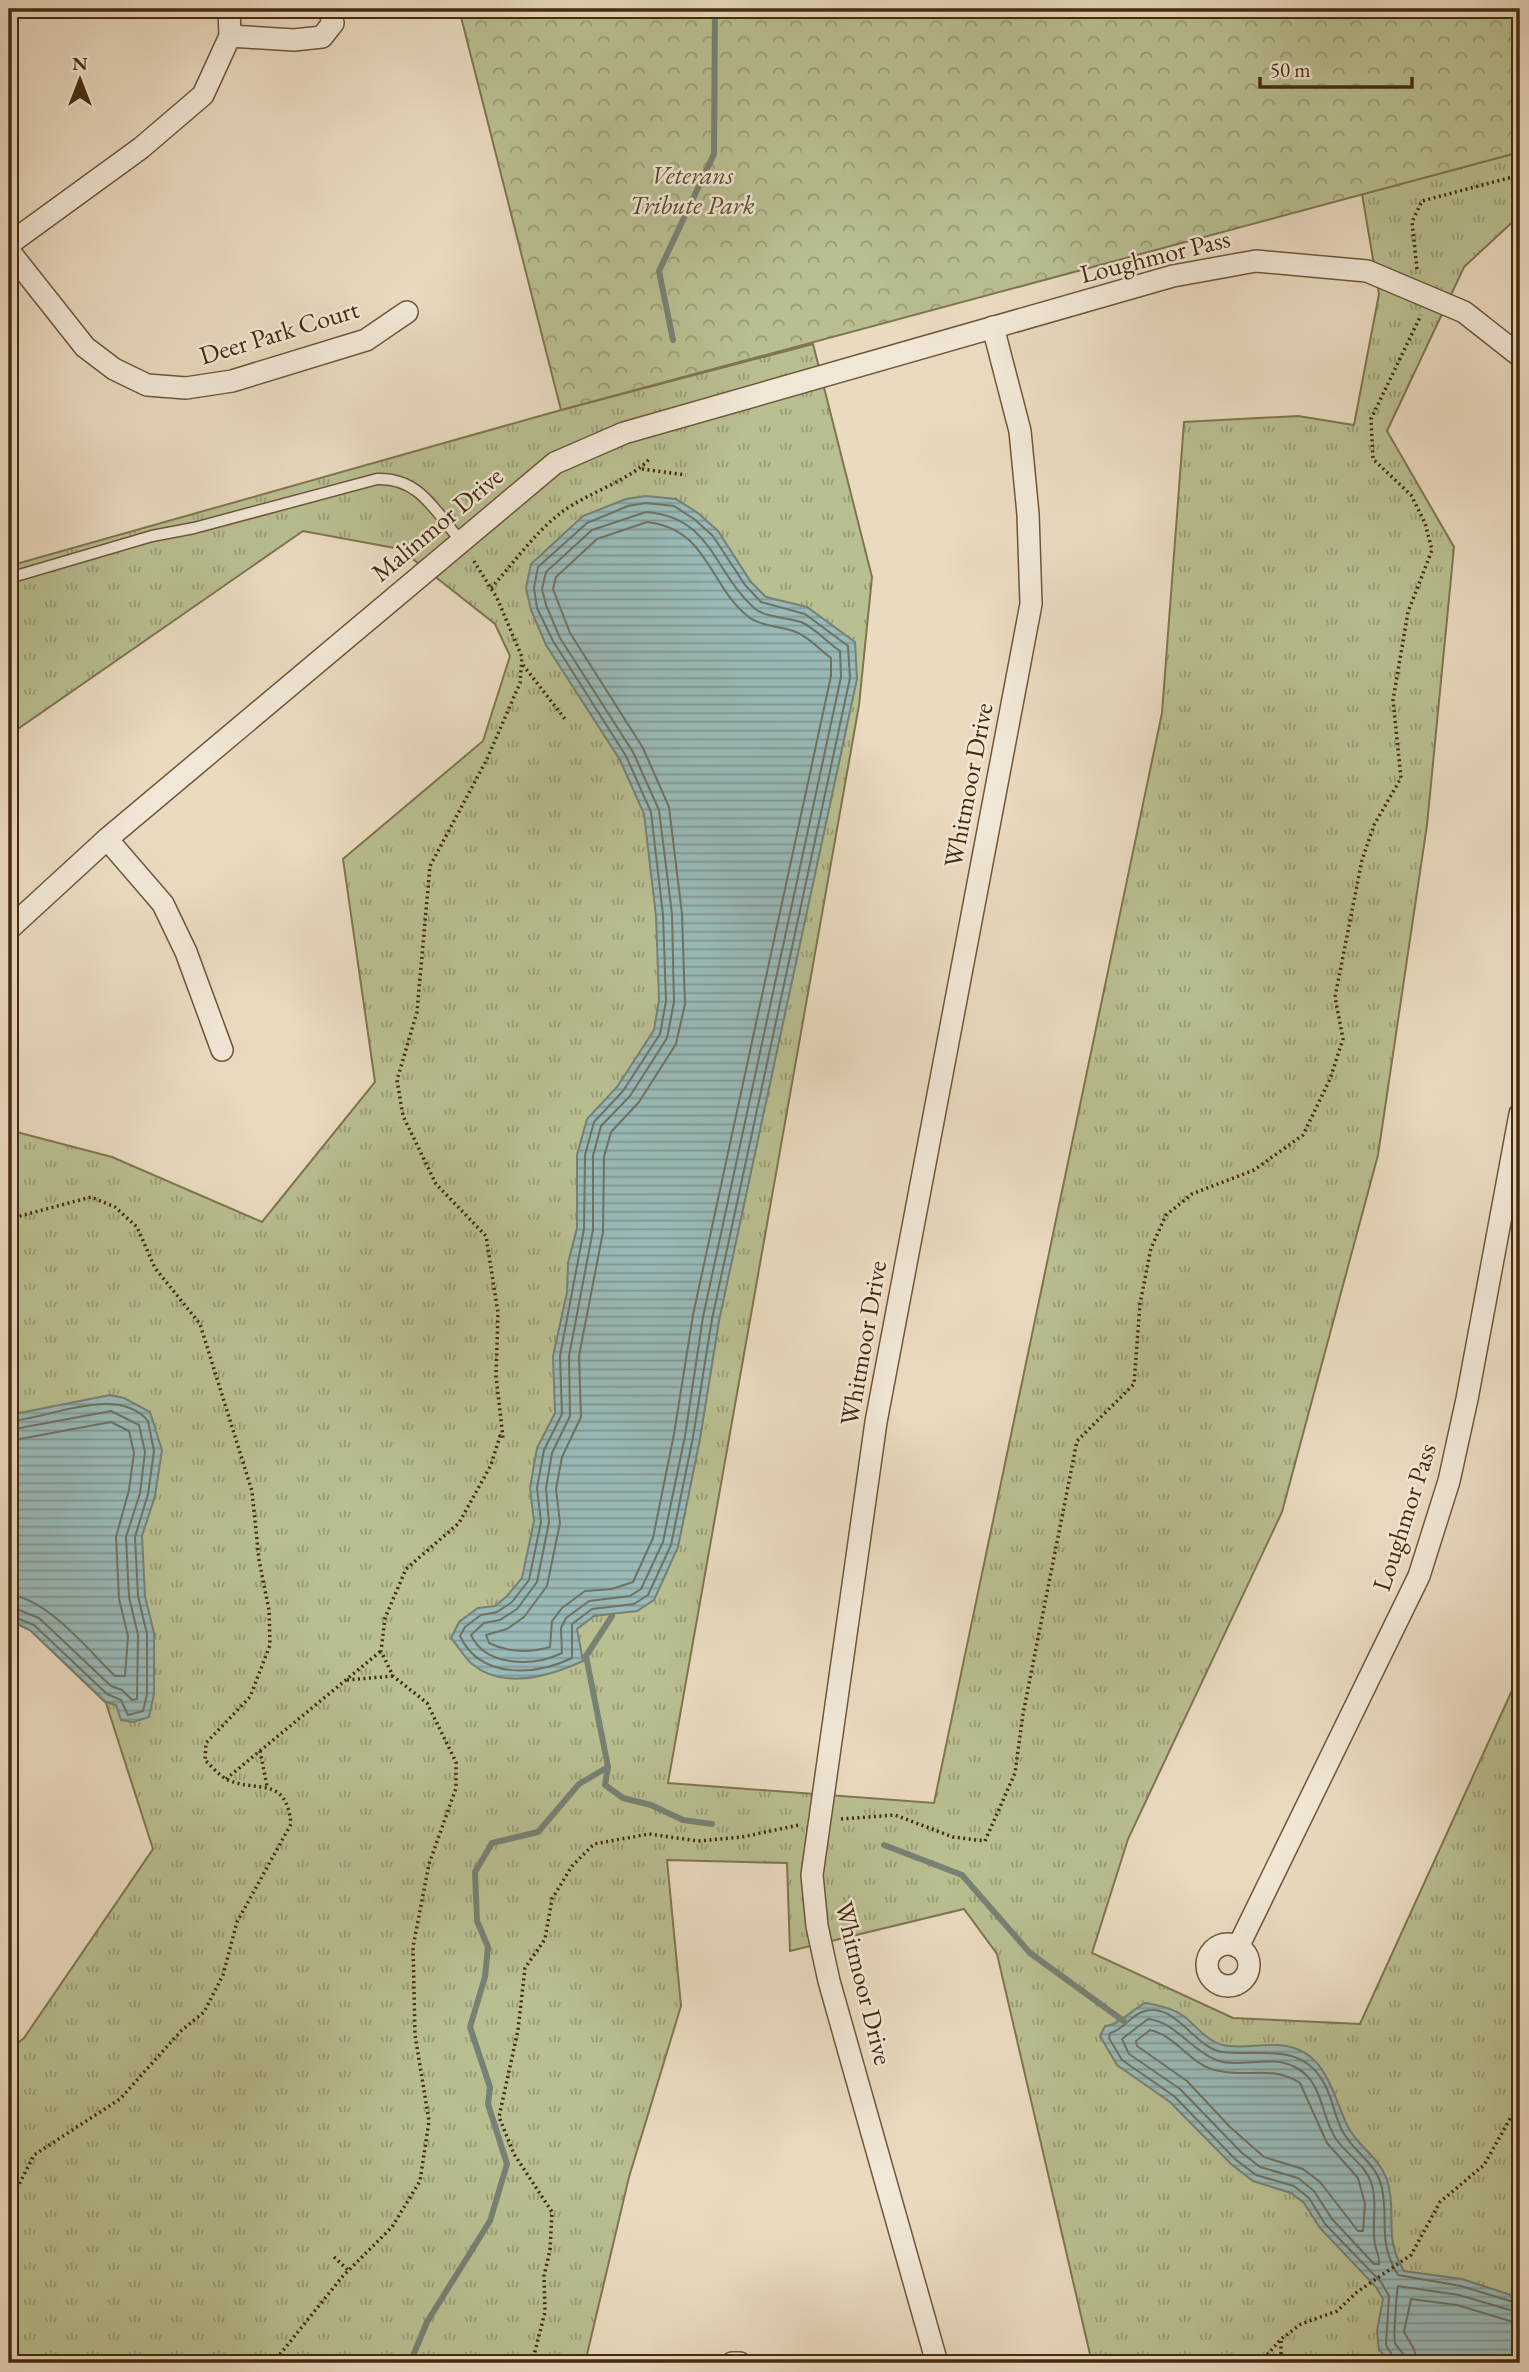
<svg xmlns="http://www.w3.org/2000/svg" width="1529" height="2372" viewBox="0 0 1529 2372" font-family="'EB Garamond',serif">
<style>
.grass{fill:url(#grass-tufts);stroke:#7f754f;stroke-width:2}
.park{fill:url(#park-crowns);stroke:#7f754f;stroke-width:2}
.water{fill:url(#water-rules);stroke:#778174;stroke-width:2}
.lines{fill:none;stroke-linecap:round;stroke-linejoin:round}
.shore{stroke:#6f7262;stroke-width:2}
.stream{stroke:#778174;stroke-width:6}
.service-casing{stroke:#6e573a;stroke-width:13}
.minor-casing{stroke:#6e573a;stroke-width:24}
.path{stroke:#452b0d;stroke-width:3.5;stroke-dasharray:2 3.5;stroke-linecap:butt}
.service{stroke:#f1e7d6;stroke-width:10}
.minor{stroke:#f1e7d6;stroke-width:21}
.labels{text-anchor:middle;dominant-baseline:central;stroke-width:5;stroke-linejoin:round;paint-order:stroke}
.park-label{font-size:26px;font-style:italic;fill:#5c4927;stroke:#f1e7d6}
.street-label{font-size:26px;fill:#452b0d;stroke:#f1e7d6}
</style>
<defs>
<pattern id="grass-tufts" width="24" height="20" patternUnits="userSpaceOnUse" patternTransform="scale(1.75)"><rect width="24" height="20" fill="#b9bf91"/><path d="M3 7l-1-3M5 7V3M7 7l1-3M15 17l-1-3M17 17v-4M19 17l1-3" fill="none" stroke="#989b75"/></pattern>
<pattern id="park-crowns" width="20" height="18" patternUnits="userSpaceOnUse" patternTransform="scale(1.75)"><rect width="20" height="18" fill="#b9bf91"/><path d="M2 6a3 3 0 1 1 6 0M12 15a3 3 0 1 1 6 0" fill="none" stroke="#989b75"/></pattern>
<pattern id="water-rules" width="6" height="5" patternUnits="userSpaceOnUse" patternTransform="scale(1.75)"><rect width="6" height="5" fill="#99bab8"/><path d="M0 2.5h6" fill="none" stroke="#7f9794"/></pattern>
</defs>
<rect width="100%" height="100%" fill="#eadac0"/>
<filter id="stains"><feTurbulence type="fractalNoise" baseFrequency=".00286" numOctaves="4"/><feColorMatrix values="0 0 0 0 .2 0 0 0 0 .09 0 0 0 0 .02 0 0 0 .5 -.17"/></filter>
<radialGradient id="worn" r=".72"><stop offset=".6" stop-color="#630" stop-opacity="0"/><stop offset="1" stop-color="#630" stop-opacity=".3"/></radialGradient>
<path class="grass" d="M 1520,152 L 1520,215 L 1464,267 L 1387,431 L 1454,547 L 1427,825 L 1378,1155 L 1282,1512 L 1128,1839 L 1092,1953 L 1233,2018 L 1360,2024 L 1520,1673 L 1520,2363 L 1092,2363 L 997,1954 L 964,1909 L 790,1951 L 787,1863 L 667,1860 L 681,2006 L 629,2177 L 585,2363 L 9,2363 L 9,2050 L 24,2038 L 153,1849 L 106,1703 L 30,1630 L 9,1620 L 9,1130 L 112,1157 L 262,1222 L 375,1082 L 343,859 L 483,741 L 510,656 L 495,624 L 400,549 L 303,531 L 9,735 L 9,566 L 561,410 L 813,344 L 872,577 L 859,705 L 668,1783 L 934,1803 L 1162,713 L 1184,422 L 1298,416 L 1354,425 L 1379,294 L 1362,194 Z"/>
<path class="park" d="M 459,9 L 1520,9 L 1520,152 L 561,410 Z"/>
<g class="water">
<path d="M 646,496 L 676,499 L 698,513 L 718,531 L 751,582 L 766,597 L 807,607 L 855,642 L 857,679 L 719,1321 L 700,1439 L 678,1547 L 654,1600 L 637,1611 L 594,1616 L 577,1629 L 583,1661 C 550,1676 503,1690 472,1664 C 464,1657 458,1646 451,1638 L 459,1622 L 478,1608 L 495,1606 L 507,1596 L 522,1578 L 534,1521 L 530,1488 L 537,1448 L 555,1413 L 553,1356 L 567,1292 L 568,1263 L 577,1228 L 577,1155 L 587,1119 L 617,1087 L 654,1030 L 659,1000 L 656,916 L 644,814 L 620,760 L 546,645 L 531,610 L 526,588 L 531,564 L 583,516 L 626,499 Z"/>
<path d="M 110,1395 L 124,1398 L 150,1412 L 162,1450 L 155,1496 L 142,1536 L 145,1596 L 154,1633 L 154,1694 L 149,1717 L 133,1722 L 121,1720 L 116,1705 L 106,1702 L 30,1630 L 9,1620 L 9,1415 Z"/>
<path d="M 1145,2003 C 1160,2005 1173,2008 1185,2017 C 1196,2026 1208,2042 1223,2045 C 1240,2049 1259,2044 1277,2045 C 1326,2047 1331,2092 1348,2127 C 1359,2148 1381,2158 1388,2183 C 1397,2218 1383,2236 1404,2271 L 1462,2279 L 1520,2298 L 1520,2363 L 1393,2363 L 1379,2350 L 1377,2331 L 1383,2299 L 1376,2287 L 1320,2228 L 1304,2203 L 1291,2193 L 1253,2181 L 1231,2164 L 1170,2102 L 1117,2065 L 1100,2036 L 1105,2026 C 1119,2025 1132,2010 1145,2003 Z"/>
</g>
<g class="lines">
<g class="shore">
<path d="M 646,503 L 674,506 L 694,519 L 713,536 L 745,585 L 761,602 L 805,614 L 848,646 L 850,678 L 712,1319 L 693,1437 L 671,1545 L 648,1595 L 634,1604 L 592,1609 L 572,1624 L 572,1658 C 535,1676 480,1679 460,1636 L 465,1627 L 481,1615 L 497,1612 L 512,1602 L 529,1580 L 541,1522 L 537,1488 L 544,1450 L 562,1414 L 560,1356 L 584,1229 L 585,1155 L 594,1122 L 623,1091 L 660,1034 L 666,1001 L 663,915 L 651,812 L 626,756 L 553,641 L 537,608 L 534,588 L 538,567 L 587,523 L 628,506 Z"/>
<path d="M 646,512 C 712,517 713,571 754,608 C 766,618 786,617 801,622 C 815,628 827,642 840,651 L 841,677 L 703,1317 L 685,1436 L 663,1542 L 641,1589 L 630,1596 L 589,1601 L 566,1618 L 561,1628 L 562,1653 C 533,1667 486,1667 471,1635 L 484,1623 L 500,1620 L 517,1609 L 537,1582 L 549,1522 L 546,1488 L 552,1453 L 570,1416 L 569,1356 L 593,1230 L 593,1156 L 601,1126 L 630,1096 L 667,1038 L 674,1002 L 672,914 L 659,810 L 633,752 L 560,638 L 546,605 L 542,589 L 546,572 L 592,530 Z"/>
<path d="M 647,522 C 709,529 708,586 750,618 C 763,627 782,626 796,632 C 809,637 820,650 831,658 L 831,676 L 693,1315 L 674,1434 L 653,1538 L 633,1582 L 612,1589 L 585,1591 L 562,1608 L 552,1621 L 550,1647 C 529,1653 509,1653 489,1643 L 486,1635 L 507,1629 L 524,1617 L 547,1586 L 560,1523 L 556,1489 L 562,1457 L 581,1417 L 579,1356 L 603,1232 L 604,1157 L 611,1132 L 639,1102 L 676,1044 L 685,1004 L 682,914 L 669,807 L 643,748 L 570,633 L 553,589 L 556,577 L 597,539 Z"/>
<path d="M 9,1421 C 49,1419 117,1384 148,1421 L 154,1451 L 148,1494 L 135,1537 L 138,1596 L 147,1634 L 147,1694 L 143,1711 L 128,1715 L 121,1700 L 107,1694 L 34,1625 L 9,1615"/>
<path d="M 9,1430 L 111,1411 L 139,1425 L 145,1452 L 140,1493 L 126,1537 L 129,1597 L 138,1635 L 137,1699 L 132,1700 L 122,1690 L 111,1686 L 39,1618 L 9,1606"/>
<path d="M 9,1441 L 111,1422 L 129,1431 L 134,1453 L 129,1490 L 116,1537 L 119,1599 L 128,1636 L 125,1676 L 115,1676 C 89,1651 46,1597 9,1595"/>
<path d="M 1148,2019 C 1176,2022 1190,2050 1216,2060 C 1241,2069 1270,2054 1295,2067 C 1324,2082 1320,2115 1336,2139 C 1348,2156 1366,2165 1372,2185 C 1378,2205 1371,2224 1375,2244 C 1376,2251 1380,2257 1379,2264 L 1374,2264 L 1332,2219 L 1314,2191 L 1298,2178 L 1260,2167 L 1241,2152 L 1180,2089 L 1129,2054 L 1122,2039 Z"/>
<path d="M 1150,2030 C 1175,2035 1190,2064 1215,2070 C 1246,2079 1270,2064 1300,2083 L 1327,2143 L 1358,2178 L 1365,2204 L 1363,2231 L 1358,2231 L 1320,2182 L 1303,2169 L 1264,2157 L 1230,2127 L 1187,2081 L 1137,2046 L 1136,2041 Z"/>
<path d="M 1397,2363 L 1386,2345 L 1389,2296 L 1381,2282 L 1325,2224 L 1309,2198 L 1294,2186 L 1256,2175 L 1235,2159 L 1174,2096 L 1122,2060 L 1109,2038 L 1110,2033 C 1124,2030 1131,2014 1145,2011 C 1177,2003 1195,2049 1223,2052 C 1264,2057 1304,2041 1326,2087 C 1333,2101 1335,2118 1343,2132 C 1354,2153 1376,2162 1382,2188 C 1389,2223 1377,2240 1398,2275 L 1461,2286 L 1520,2304"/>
<path d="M 1406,2363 C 1406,2353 1400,2352 1395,2343 C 1393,2340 1397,2289 1398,2286 L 1459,2295 L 1520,2313"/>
<path d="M 1417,2363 L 1414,2349 L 1404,2332 L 1411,2299 L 1457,2305 L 1520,2324"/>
</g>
<g class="stream">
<path d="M 673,340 L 659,271 L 714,154 L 715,9"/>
<path d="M 612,1616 L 586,1656 L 608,1767 L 605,1785 L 623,1798 L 651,1805 L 683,1820 L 712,1824"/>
<path d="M 884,1845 L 962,1875 L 1030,1953 L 1125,2022"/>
<path d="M 410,2363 L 427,2322 L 490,2221 L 507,2164 L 488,2104 L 490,2087 L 470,2027 L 485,1977 L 488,1947 L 477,1921 L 475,1872 L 492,1843 L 538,1832 L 579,1784 L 608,1767"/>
</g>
<g class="service-casing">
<path id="service" d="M 9,578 L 152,536 L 194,528 L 377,479 C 419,477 435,511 460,540"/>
</g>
<g class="minor-casing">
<g id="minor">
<path d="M 230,36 L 294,40 L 322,37 L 333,23 L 329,9"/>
<path d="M 9,244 L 141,148 L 203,95 L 230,36 L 229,9"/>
<path d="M 9,251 L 85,347 L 114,369 L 147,385 L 186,388 L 232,381 L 366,340 L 407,312"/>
<path d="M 107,839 L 163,904 L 186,952 L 222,1050"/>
<path d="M 9,929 L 107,839 L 555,463 L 624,433 L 1173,276 L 1256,261 L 1367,271 L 1464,312 L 1520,356"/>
<circle cx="1228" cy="1965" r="21"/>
<path d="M 1238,1947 L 1419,1576 L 1449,1481 L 1467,1399 L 1520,1114"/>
<path d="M 732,2363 L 740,2363"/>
<path d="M 937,2363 L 829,1981 L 817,1926 L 812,1875 L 876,1422 L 1031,604 L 1028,514 L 1020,431 L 993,327"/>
</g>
</g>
<g class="path">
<path d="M 1417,269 L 1412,222 L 1422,201 L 1520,175"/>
<path d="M 642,469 L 686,475"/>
<path d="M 491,588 C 513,564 535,532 562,512 C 585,494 635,478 650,458"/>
<path d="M 523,665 L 565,719"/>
<path d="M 9,1219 L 91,1197 L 115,1207 L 137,1227 L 155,1268 L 200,1324 L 252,1491 L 259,1560 L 269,1610 L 270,1645 L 250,1697 L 206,1743 L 205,1760 C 211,1766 219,1775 226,1779 C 257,1794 286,1774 291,1824 L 237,1922 L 223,1975 L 204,2012 L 181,2031 L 120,2099 L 34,2155 L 9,2204"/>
<path d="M 347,1680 L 393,1676"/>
<path d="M 260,1751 L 267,1786"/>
<path d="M 226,1779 L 381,1651"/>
<path d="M 841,1819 L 895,1815 L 953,1837 L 985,1841 L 1015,1773 L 1023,1714 L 1077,1441 L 1134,1384 L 1140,1304 L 1151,1248 L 1166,1215 L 1192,1194 L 1254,1170 L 1303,1135 L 1330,1079 L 1343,1039 L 1335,997 L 1362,860 L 1374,825 L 1401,778 L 1393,700 L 1408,612 L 1432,550 L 1425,523 L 1411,495 L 1373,459 L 1371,419 L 1421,315"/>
<path d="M 334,2257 L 348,2270"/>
<path d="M 1281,2341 L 1281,2363"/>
<path d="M 273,2363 L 342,2277 L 392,2227 L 420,2181 L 429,2121 L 415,2035 L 413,1947 L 429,1864 L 456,1788 L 456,1762 L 427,1703 L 393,1676 L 381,1651 L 385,1618 L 406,1569 L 459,1523 L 491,1465 L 500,1436 L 503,1438 L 496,1376 L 498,1313 L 486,1236 L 436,1184 L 403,1116 L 397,1080 L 417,1012 L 430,866 L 487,759 L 520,683 L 522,657 L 497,598 L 472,558"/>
<path d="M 532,2363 L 545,2312 L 544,2276 L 550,2250 L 552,2212 L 514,2154 L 499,2117 L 518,2030 L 525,1968 L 545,1939 L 552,1899 L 572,1866 L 594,1844 L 649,1834 L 698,1841 L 742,1837 L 799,1825"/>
<path d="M 1260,2363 L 1281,2339 L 1301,2324 L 1337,2311 L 1357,2292 L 1411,2255 L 1440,2202 L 1484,2165 L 1520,2101"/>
</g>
<use href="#service" class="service"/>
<use href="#minor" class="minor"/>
</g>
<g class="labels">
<g class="park-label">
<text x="692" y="175">Veterans<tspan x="692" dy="30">Tribute Park</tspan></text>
</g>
<g class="street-label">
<text transform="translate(1155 256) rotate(-14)">Loughmor Pass</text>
<text transform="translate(279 332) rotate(-17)">Deer Park Court</text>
<text transform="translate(437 524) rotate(-40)">Malinmor Drive</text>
<text transform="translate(968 785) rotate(-79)">Whitmoor Drive</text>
<text transform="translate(863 1343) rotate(-80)">Whitmoor Drive</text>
<text transform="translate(1404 1517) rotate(-72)">Loughmor Pass</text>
<text transform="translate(864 1983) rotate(76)">Whitmoor Drive</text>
</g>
</g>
<rect width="1529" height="2372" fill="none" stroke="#eadac0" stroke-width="35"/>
<rect x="10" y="10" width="1508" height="2351" fill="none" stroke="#452b0d" stroke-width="3.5"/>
<rect x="18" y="18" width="1494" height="2337" fill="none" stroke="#452b0d" stroke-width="2"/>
<g transform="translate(80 80)" stroke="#f1e7d6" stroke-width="5" paint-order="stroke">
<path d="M0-5L12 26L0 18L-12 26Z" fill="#452b0d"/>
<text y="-10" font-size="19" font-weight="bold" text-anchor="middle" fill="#452b0d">N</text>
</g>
<path d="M1260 77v10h152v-10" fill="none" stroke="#452b0d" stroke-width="3.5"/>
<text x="1270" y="77" font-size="21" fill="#452b0d" stroke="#f1e7d6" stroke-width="5" paint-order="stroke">50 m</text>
<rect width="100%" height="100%" filter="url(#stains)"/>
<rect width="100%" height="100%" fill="url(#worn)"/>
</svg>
